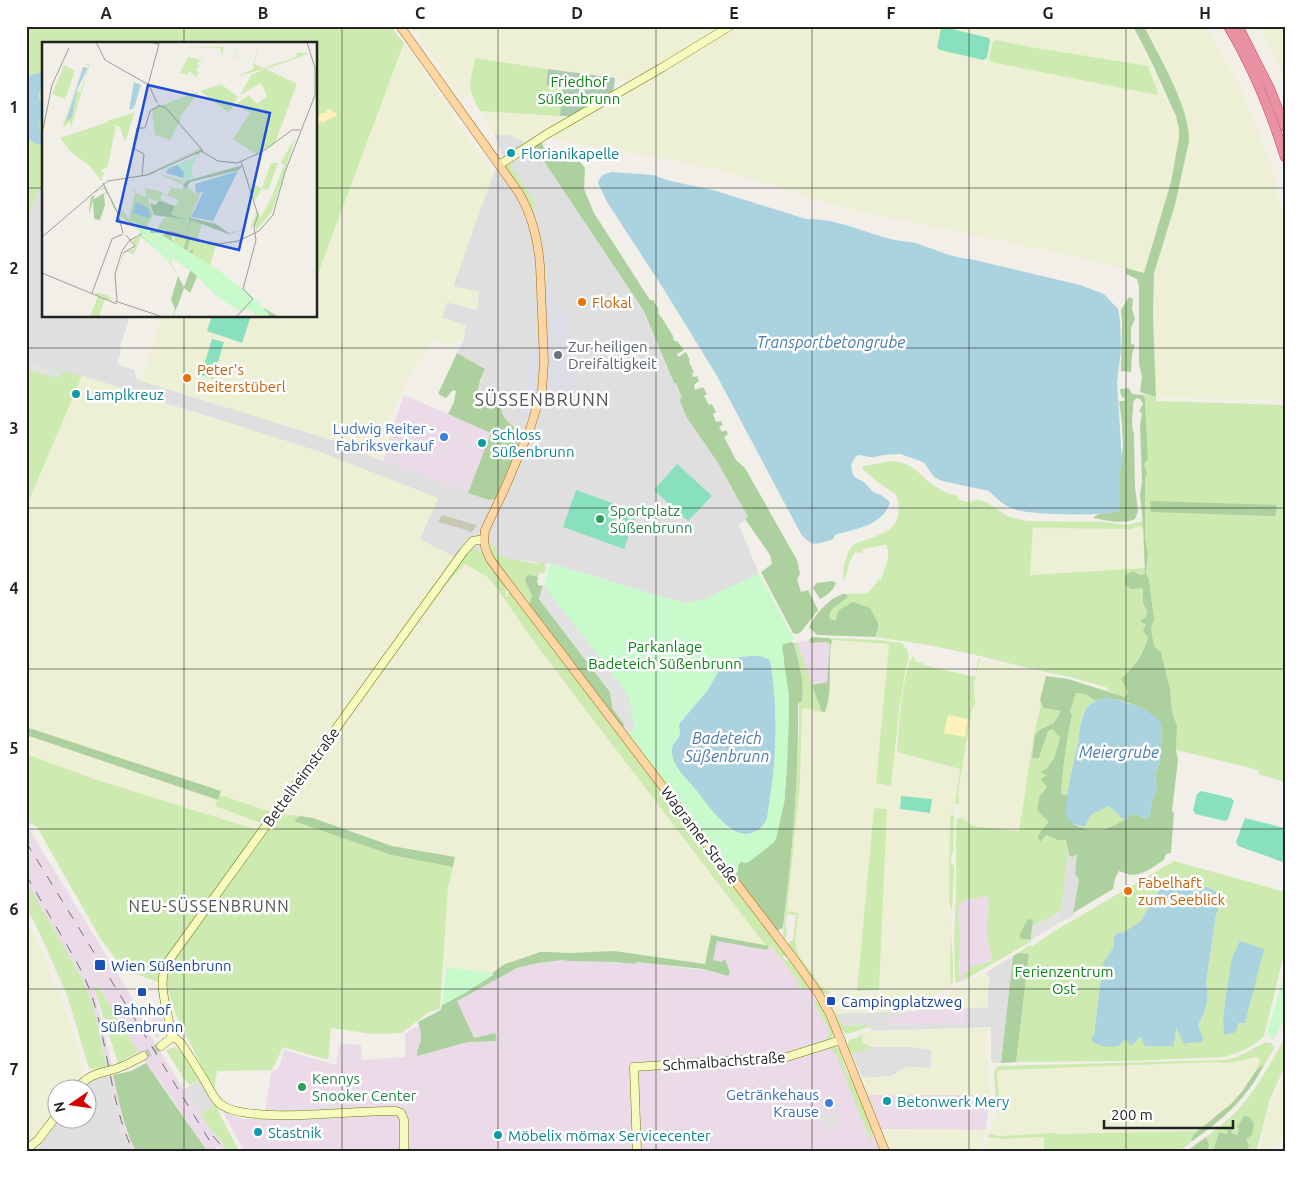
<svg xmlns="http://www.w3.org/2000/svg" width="1311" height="1177" viewBox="0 0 1311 1177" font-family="Ubuntu,sans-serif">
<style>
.residential{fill:#e0dfdf}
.industrial{fill:#ebdbe8}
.construction{fill:#c7c7b4}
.farmland{fill:#eef0d5}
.grass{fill:#cdebb0;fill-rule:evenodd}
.forest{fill:#add19e;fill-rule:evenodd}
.sand{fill:#fff1ba}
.cemetery{fill:#aacbaf}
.park{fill:#c8facc;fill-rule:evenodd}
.pitch{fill:#88e0be}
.parking{fill:#e2e2e2}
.plaza{fill:#dddde8}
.water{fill:#aad3df}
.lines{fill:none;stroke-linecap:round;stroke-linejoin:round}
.secondary-tunnel{stroke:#c8c6c1;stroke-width:8;stroke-dasharray:8 4;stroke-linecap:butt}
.secondary-casing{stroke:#707d05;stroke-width:9}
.primary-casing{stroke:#a06b00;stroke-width:9}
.highway-casing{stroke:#dc2a67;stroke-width:10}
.secondary{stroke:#f7fabf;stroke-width:8}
.primary{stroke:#fcd6a4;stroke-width:8}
.highway{stroke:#e892a2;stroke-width:9}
.rail{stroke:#707070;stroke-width:1;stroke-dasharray:10 10;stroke-linecap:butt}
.grid{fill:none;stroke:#222;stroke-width:1;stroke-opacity:0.55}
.culture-dot{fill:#0f9aa8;stroke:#fff;stroke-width:2}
.food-dot{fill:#e8710a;stroke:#fff;stroke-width:2}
.worship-dot{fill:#6b7280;stroke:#fff;stroke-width:2}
.shop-dot{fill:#3f7fe0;stroke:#fff;stroke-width:2}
.leisure-dot{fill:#2e9e5b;stroke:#fff;stroke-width:2}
.transit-dot{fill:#1a4fb4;stroke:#fff;stroke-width:2}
.labels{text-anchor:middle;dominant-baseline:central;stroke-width:5;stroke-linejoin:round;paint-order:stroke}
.park-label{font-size:15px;fill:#0c8416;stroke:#fff}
.culture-label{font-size:15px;fill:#0d838f;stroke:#fff;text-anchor:start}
.food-label{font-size:15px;fill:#c56008;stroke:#fff;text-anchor:start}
.worship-label{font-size:15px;fill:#5b616d;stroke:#fff;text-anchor:start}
.shop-label{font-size:15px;fill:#366cbe;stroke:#fff;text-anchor:end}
.leisure-label{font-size:15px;fill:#27864d;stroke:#fff;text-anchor:start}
.street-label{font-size:15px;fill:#222;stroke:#fff}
.transit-label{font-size:15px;fill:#164399;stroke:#fff;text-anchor:start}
.water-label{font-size:16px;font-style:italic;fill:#4a7aab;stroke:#fff}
.neighbourhood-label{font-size:16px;letter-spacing:1px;fill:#555;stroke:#fff}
.quarter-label{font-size:18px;letter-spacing:1px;fill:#555;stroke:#fff}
.inset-road{fill:none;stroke:#9f9d99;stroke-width:1}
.view{fill:#1d4ed8;fill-opacity:0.15;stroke:#1d4ed8;stroke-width:2.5}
.inset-edge{fill:none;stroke:#222;stroke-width:2.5}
.neatline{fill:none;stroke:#222;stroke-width:2}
.grid-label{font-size:16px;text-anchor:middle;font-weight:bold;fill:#222}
</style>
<rect width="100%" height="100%" fill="#f2efe9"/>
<g class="residential">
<path d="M 494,134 L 509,135 L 528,143 L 535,148 L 644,311 L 674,383 L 675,382 L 682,398 L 680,399 L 687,418 L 718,463 L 748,517 L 739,525 L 759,574 L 702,600 L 683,603 L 550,563 L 546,564 L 501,557 L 487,572 L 456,558 L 420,539 L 437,498 L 320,452 L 217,419 L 137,395 L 132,391 L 26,361 L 26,225 L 39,186 L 44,188 L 44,316 L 130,316 L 119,351 L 121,352 L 117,364 L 134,370 L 136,379 L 348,445 L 383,461 L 489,500 L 508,423 L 502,413 L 500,405 L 491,401 L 478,390 L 485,369 L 457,353 L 463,341 L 466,325 L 442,318 L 447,302 L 477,310 L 453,287 L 493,174 L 503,158 Z"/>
<path d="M 1068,849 L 1069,855 L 1077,854 L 1075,874 L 1079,880 L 1073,916 L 1059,923 Z"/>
<path d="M 1013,956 L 1001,1063 L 994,1063 L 991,1060 L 991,1027 L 871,1031 L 870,1025 L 843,1026 L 837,1013 L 912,1011 L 883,1025 L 965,1023 L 965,1008 L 988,1007 L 988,989 L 990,980 L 987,974 L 985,973 Z"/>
<path d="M 874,1047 L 911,1047 L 931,1050 L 931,1068 L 907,1067 L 899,1071 L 892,1076 L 863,1078 L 851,1053 L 859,1052 Z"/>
<path d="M 104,1075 L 108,1075 L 121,1130 L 130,1151 L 36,1151 L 60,1120 L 88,1120 L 88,1090 L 81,1089 L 90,1081 Z"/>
<path d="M 200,1079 L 215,1105 L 200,1114 L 184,1090 Z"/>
</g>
<g class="industrial">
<path d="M 404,395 L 492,433 L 468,493 L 383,461 L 394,424 Z"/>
<path d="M 809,640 L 811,643 L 827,642 L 830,643 L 827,682 L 812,685 L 797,642 Z"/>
<path d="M 26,824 L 136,1004 L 153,1040 L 184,1090 L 207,1124 L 228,1151 L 222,1151 L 218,1146 L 216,1147 L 218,1151 L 207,1151 L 169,1094 L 138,1052 L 98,986 L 94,989 L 112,1066 L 107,1067 L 93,1006 L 82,978 L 26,881 Z"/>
<path d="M 985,896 L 989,899 L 989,902 L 987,922 L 989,945 L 992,959 L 970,971 L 963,978 L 964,980 L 958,983 L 960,979 L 959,972 L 960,967 L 958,907 L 964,900 L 979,898 Z"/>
<path d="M 717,940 L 767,950 L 769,946 L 772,947 L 799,982 L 797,985 L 801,990 L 804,988 L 807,989 L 809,987 L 831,1031 L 838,1050 L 880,1151 L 244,1151 L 223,1112 L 225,1111 L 234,1116 L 243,1119 L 264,1119 L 271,1073 L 279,1067 L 284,1050 L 336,1065 L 340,1043 L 361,1045 L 361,1060 L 405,1057 L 405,1033 L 458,1003 L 457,1000 L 517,968 L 538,963 L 564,960 L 568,961 L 615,962 L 634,964 L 635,962 L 703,970 L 728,976 L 730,972 L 726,961 L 723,962 L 713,961 Z"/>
<path d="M 965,1008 L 965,1023 L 881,1025 L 912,1011 L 914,1012 L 918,1010 Z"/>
<path d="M 112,1073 L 122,1117 L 127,1133 L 136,1151 L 130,1151 L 121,1130 L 108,1075 Z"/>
<path d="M 866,1095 L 990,1095 L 986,1130 L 880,1129 Z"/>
</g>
<path class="construction" d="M 442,515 L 473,524 L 477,525 L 471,533 L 467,530 L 438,522 Z"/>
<g class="farmland">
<path d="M 411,26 L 726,26 L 633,81 L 475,58 L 470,84 L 470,94 L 463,100 Z"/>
<path d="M 735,26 L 1130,26 L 1149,62 L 1166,101 L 1169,101 L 1176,116 L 1179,129 L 1179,138 L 1171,182 L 1144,273 L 1126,268 L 1116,267 L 1054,252 L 853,210 L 815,200 L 785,189 L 721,171 L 677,161 L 594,147 L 551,138 L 551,137 L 577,121 Z"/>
<path d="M 1144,26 L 1207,26 L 1239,85 L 1254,120 L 1273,171 L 1285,227 L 1285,401 L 1156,397 L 1153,315 L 1154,273 L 1175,205 L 1189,141 L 1177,93 Z"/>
<path d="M 1258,26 L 1285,26 L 1285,84 L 1273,50 L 1264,39 Z"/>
<path d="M 404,43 L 493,174 L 453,286 L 479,292 L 477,310 L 447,302 L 442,318 L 466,325 L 463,341 L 456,339 L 453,347 L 432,339 L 406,384 L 393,412 L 381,456 L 377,459 L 348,445 L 141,381 L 161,316 L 316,316 L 316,279 Z"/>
<path d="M 480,111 L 560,116 L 571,116 L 528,143 L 509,135 L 494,134 Z"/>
<path d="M 82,376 L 132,391 L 137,395 L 217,419 L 320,452 L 438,498 L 420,539 L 456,558 L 444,571 L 271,812 L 220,795 L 220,791 L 26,727 L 26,507 Z"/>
<path d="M 1139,526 L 1143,529 L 1145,568 L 1030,575 L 1033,528 L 1131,529 Z"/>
<path d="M 465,564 L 486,576 L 493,583 L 540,650 L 766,946 L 711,935 L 705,964 L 614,951 L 569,953 L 550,952 L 540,952 L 524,957 L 495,971 L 492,973 L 443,966 L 448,888 L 455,857 L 392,846 L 313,818 L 279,814 L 445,585 Z"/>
<path d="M 832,640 L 889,644 L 894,752 L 960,769 L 954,816 L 950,815 L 949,903 L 952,910 L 950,968 L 951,986 L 908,1011 L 836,1014 L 834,1008 L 829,998 L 831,995 L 838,993 L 873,993 L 889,989 L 889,987 L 879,990 L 887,809 L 874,808 L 857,991 L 839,991 L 830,992 L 824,990 L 799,956 L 797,951 L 795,939 L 798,913 L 787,912 L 800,784 L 802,710 L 804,708 L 821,712 L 825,712 L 826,707 L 830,679 Z"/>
<path d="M 980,659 L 1044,674 L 1046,676 L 1040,700 L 1041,703 L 1034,735 L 1019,832 L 979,827 L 971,825 L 964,819 L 960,817 L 961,814 L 958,809 L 958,792 L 972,709 L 976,702 L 974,698 L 976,679 Z"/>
<path d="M 26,735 L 218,800 L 216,806 L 263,825 L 260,829 L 256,830 L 97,780 L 26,754 Z"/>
<path d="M 26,919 L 41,948 L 69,1020 L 77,1044 L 82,1067 L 82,1074 L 80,1081 L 73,1089 L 58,1090 L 57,1113 L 26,1148 Z"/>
<path d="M 985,973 L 989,976 L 990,980 L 988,989 L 988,1007 L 918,1010 Z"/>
<path d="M 987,1028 L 986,1056 L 990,1070 L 990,1095 L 866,1095 L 866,1085 L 863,1078 L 892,1076 L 899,1071 L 907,1067 L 931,1068 L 931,1050 L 911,1047 L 868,1046 L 864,1044 L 862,1039 L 862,1036 L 871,1031 Z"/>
<path d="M 1257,1057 L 1260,1060 L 1260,1063 L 1243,1090 L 1233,1102 L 1204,1127 L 1195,1131 L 1059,1134 L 1052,1133 L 1000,1136 L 989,1134 L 995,1114 L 996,1102 L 998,1100 L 999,1097 L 997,1073 L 998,1071 L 1001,1070 L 1217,1062 L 1227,1062 Z"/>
<path d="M 1285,1071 L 1285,1137 L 1268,1150 L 1259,1151 L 1261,1144 L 1268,1112 Z"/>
<path d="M 886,1129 L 984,1130 L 985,1132 L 980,1151 L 889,1151 L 884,1135 Z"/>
<path d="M 988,1137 L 1002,1139 L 1044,1137 L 1044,1151 L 985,1151 Z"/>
</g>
<g class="grass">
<path d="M 26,26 L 390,26 L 404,43 L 316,279 L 316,44 L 44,44 L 44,188 L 39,187 L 26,225 Z"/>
<path d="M 996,40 L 1030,47 L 1148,66 L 1158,93 L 1157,95 L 991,62 L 989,59 L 993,42 Z"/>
<path d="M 475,58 L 548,69 L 546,85 L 564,88 L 560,116 L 480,111 C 466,88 470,84 475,58 Z"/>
<path d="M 509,163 L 536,204 L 532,210 L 517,184 L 506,168 L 506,165 Z"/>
<path d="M 26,361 L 82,376 L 26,507 Z"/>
<path d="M 1145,394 L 1156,397 L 1156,401 L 1285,405 L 1285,559 L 1283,589 L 1283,655 L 1285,664 L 1285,782 L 1258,774 L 1259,770 L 1176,750 L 1177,726 L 1172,711 L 1170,689 L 1161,652 L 1154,646 L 1151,628 L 1154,620 L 1149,579 L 1146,574 L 1148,553 L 1145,538 L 1145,479 L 1147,474 L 1144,464 L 1148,459 L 1145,400 L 1144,395 Z"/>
<path d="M 890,461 C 912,462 916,471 931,484 C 939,490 948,493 957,496 L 959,500 L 968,502 L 977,500 L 986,502 L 1009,517 L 1027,521 L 1104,522 L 1128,525 L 1143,521 L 1143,529 L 1139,526 L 1131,529 L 1033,528 L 1030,575 L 1145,568 L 1145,574 L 1140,575 L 1143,588 L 1143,602 L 1147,612 L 1146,625 L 1148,636 L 1146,645 L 1132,669 L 1122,679 L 1128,692 L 1125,697 L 1106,690 L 1108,688 L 1070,677 L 1032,669 L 980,656 L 928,645 L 875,637 L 878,629 L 837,616 L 834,622 L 830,619 L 828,615 L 831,610 L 848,597 L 846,594 C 866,591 863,602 878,580 L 881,580 C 884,568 892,557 886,545 L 884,545 L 863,549 L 862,553 L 855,552 L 850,561 L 845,579 L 844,580 L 843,579 C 843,568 846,550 855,544 C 882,533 907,532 896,494 L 880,484 L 862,469 L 862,468 L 864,466 Z"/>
<path d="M 492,544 L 497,547 L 496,552 L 498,553 L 499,556 L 537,564 L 542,562 C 548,565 546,569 544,574 L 540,572 L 538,577 L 536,576 L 531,592 L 532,595 L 529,606 L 495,560 L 490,547 Z"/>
<path d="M 472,547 L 479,551 L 482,551 L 506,585 L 506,597 L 508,596 L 508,593 L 510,591 L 789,958 L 784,956 L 783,957 L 785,960 L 791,961 L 809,987 L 809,989 L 804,988 L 802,990 L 797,985 L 799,982 L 772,947 L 766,946 L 540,650 L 493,583 L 486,576 L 465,564 L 445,585 L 280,814 L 300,816 L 294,821 L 391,855 L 453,867 L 448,888 L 440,1008 L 435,1011 L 430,1011 L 402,1033 L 372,1034 L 331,1028 L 328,1060 L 283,1047 L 272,1070 L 217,1071 L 214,1091 L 175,1013 L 167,985 L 124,970 L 100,938 L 37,827 L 26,821 L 26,754 L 97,780 L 258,830 L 263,824 L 215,806 L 220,795 L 275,813 L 461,560 L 463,560 Z"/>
<path d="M 828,638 L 879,640 L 902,643 L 908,652 L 909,657 L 905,673 L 900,704 L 891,786 L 876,783 L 889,644 L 832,640 Z"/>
<path d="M 797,642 L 822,712 L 804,708 L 802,710 L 800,784 L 787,911 L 798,913 L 795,942 L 799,956 L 824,990 L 832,992 L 826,994 L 823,993 L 788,946 L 789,942 L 793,940 L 796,915 L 787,914 L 785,928 L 788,929 L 787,930 L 786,938 L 785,939 L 783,936 C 791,859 799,782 799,704 C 800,703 802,702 802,701 C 806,693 797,652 794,643 Z"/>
<path d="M 913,656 L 916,662 L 923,663 L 923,665 L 975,677 L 978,660 L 979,658 L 980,659 C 977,672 971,689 976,702 L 972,709 L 958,792 L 959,804 L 955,803 L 960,769 L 897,752 C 898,734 903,667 913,656 Z"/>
<path d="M 1076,693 L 1085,694 L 1096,701 C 1094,703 1091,703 1088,706 C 1083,711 1078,731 1079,739 L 1071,775 L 1068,796 L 1061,795 C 1063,767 1066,741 1072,715 L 1070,713 Z"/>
<path d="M 1041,703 L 1043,708 L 1061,711 L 1054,723 L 1041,729 L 1032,757 L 1039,758 L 1048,730 L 1053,728 L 1060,738 C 1056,752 1054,764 1041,772 L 1047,775 L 1047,786 L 1040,795 L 1049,822 L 1040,842 L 1046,834 L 1058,840 L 1066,840 L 1068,849 L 1061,911 L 1032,927 L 1033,920 L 1022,939 L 1032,941 L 964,980 L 963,975 L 970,971 L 970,967 L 991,961 L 992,959 L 987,934 L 987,922 L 989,902 L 989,899 L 985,896 L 979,898 L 964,900 L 958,907 L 960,952 L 959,972 L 960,979 L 959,982 L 957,983 L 955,982 L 954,940 L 956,895 L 956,826 L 957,819 L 960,817 L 964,819 L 971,825 L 979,827 L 1019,831 L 1034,735 Z"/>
<path d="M 1109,806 L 1124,820 C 1114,826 1099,834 1087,830 C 1084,829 1082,827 1079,826 L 1085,826 L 1092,814 Z"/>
<path d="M 874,808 L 887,809 L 879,990 L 857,991 Z"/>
<path d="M 950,815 L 954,816 L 953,853 L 951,856 L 951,863 L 954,866 L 954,870 L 951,932 L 953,960 L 953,983 L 951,986 L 950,968 L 952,911 L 949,903 Z"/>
<path d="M 1174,861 L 1285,892 L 1285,950 L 1264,1036 C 1254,1047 1238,1053 1224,1057 L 1130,1061 L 1016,1062 L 1029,954 L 1018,953 L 1030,945 L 1031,947 L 1058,929 ZM 1180,879 C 1188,882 1218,888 1220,896 C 1222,901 1218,909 1216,915 L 1206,984 L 1207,988 L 1202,1019 L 1198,1025 L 1203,1038 L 1186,1043 L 1175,1028 L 1175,1039 L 1173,1048 L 1173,1046 C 1164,1046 1153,1047 1145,1046 L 1141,1037 L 1139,1038 L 1133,1044 L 1127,1040 L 1124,1040 L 1118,1046 L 1094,1035 L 1103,963 L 1114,946 L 1114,938 C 1122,934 1136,927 1142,921 C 1155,906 1148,894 1172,884 L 1175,885 ZM 1229,982 L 1241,1023 L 1238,1023 L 1231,1034 L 1226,1035 L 1223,1019 L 1226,995 Z"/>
<path d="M 26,881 L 82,978 L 93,1006 L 107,1067 L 97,1070 L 89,1068 L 67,995 L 35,923 L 26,908 Z"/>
<path d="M 98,986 L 138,1052 L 118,1063 L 94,988 Z"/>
<path d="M 816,1001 L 819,1002 L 834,1032 L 832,1038 L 826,1041 L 825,1039 L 829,1035 L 829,1030 L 814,1003 Z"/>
<path d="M 837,1013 L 843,1026 L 871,1025 L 871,1027 C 862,1029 853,1033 845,1034 L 843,1030 L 841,1030 L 836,1018 L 836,1014 Z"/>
<path d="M 871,1031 L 862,1036 C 861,1044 868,1046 874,1047 L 859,1052 L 851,1053 L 848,1046 L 848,1041 Z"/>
<path d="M 1285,1038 L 1285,1066 L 1270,1099 L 1260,1138 L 1256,1151 L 1247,1151 L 1249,1145 L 1246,1140 L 1244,1116 L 1237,1127 L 1239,1130 L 1237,1135 L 1231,1133 L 1232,1131 L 1227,1134 L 1219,1132 L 1213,1151 L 1208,1151 L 1209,1144 L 1206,1137 C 1215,1130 1225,1123 1233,1115 C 1255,1093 1270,1064 1285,1038 Z"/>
<path d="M 1266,1042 L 1273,1044 L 1272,1046 L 1275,1047 L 1264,1065 L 1257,1069 L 1260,1060 L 1257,1057 C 1244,1059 1229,1065 1217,1062 L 1001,1070 L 998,1071 L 997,1073 L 999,1097 L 998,1100 L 996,1102 L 994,1072 L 995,1069 L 998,1066 L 1224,1060 L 1237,1057 Z"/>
<path d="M 175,1047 L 180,1051 L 200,1079 L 190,1085 L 184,1079 L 166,1050 Z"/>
<path d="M 835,1047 L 838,1049 L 840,1051 L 847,1074 L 852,1078 L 872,1129 L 871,1134 L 872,1142 L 871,1143 L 836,1054 L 832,1051 L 827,1050 Z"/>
<path d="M 215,1105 L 218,1106 L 218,1111 L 239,1151 L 228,1151 L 207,1124 L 200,1114 Z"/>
<path d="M 1204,1127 L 1193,1135 L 1191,1142 L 1180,1151 L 1044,1151 L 1044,1137 L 1002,1139 L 988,1137 L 989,1134 L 1000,1136 L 1052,1133 L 1059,1134 L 1195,1131 Z"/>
</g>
<g class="forest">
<path d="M 1133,26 L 1144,26 C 1159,57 1190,107 1189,141 L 1175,205 L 1154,273 L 1153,315 L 1156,397 L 1140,392 L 1142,376 L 1139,364 L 1139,287 L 1137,279 L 1126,274 L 1126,268 L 1144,273 L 1171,182 L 1179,138 L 1179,129 L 1176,116 L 1152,63 Z"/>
<path d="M 541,142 C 543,145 545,150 547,153 C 556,161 570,162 580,162 L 585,168 L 584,189 L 594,213 L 650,300 L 653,300 L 659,310 L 658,312 L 660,316 L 662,318 L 673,336 L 674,341 L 677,341 L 684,350 L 677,354 L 678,357 L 686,352 L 690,360 L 689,362 L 694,372 L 692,373 L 693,377 L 697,376 L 699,381 L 694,385 L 695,390 L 703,387 L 707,394 L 704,396 L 709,405 L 712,404 L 716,412 L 713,414 L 716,422 L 721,421 L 723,425 L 719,427 L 722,432 L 726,430 L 728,434 L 724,437 L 736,460 L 745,468 L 797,560 L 800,574 L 797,579 L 801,592 L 808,590 L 818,610 L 801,632 L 797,634 L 793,633 L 761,572 L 772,564 L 770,555 L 745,519 L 748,517 L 718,463 L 687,418 L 679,399 L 682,398 L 676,383 L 674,383 L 644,311 L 535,148 L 533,146 Z"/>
<path d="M 1129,297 L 1133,299 L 1132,309 L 1135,319 L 1131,328 L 1131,344 L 1135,345 L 1132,354 L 1131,372 L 1121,371 L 1122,321 L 1121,310 Z"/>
<path d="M 457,353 L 485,369 L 480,381 L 478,390 L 491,401 L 500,405 C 503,420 509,424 522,432 L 514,457 L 495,499 L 489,500 L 468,493 L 491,433 L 448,414 L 454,402 L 456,391 L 453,390 L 446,398 L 438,394 Z"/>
<path d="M 1129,388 L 1132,394 L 1144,395 L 1145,400 L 1148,459 L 1144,464 L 1147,474 L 1145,479 L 1145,538 L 1148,553 L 1146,574 L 1149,579 L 1154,620 L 1151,628 L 1154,646 L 1161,652 L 1170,689 L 1172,711 L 1177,726 L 1176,750 L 1178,760 L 1172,811 L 1174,813 L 1171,853 L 1166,854 L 1164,860 C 1153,867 1140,878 1127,874 C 1124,873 1122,872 1119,871 L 1115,878 L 1113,889 L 1073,913 L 1079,880 L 1075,874 L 1077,854 L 1072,857 L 1069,855 L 1066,840 L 1058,840 L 1046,835 L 1040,842 L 1038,837 L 1041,831 L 1049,822 L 1037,810 L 1040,795 L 1047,787 L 1041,779 L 1047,775 L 1040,772 L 1047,768 L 1054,758 L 1060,738 L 1053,729 L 1048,731 L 1039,758 L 1032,758 L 1035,735 L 1041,729 L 1054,723 L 1061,711 L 1043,708 L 1040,700 L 1046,676 L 1068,679 L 1125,697 L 1128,692 L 1121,679 C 1134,668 1144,653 1148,637 L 1143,631 L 1146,625 L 1140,621 L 1146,617 L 1147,612 L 1143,602 L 1143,588 L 1131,589 L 1125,585 L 1125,575 L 1133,571 L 1140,575 L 1145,574 L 1143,524 L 1140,495 L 1142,482 L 1140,425 L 1142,413 L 1139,411 L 1143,404 L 1140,399 L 1136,398 L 1133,402 C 1134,412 1130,424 1134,434 L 1135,487 L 1138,511 L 1135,519 C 1123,525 1106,520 1093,518 C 1101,510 1112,515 1120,510 L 1120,471 L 1123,447 L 1122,423 L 1119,401 L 1124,401 L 1125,399 L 1121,396 L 1120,389 ZM 1076,693 L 1085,694 L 1096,701 C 1109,694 1129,704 1143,708 L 1160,762 L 1155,775 L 1157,789 L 1152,801 L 1150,816 L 1146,819 L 1140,816 L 1131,814 L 1126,819 L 1115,825 L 1102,830 L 1088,830 L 1073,824 L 1066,812 L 1068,796 L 1061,794 C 1063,767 1066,741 1072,715 L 1070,712 Z"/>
<path d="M 1150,501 L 1277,505 L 1275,516 L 1151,512 Z"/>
<path d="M 529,575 L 538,577 L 537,582 L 538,585 L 543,586 L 539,599 L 610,692 L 613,709 L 625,725 L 622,728 L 529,606 L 532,595 L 525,581 L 526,577 Z"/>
<path d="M 832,581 L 836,583 C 833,591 827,595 820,599 L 813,588 L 814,586 L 817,583 Z"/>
<path d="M 843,594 L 846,594 L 848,597 L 831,610 L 829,615 L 830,619 L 835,621 L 839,610 L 853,602 L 870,608 L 878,623 L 878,629 L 875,637 L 817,635 L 809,627 C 816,613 828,599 843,594 Z"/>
<path d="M 812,637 L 828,638 L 832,640 C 827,663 834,689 825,712 L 822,712 L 812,685 L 827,682 L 830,644 L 827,642 L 811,643 L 809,640 Z"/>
<path d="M 791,642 L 794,643 L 795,647 C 799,665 805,683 802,701 L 798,704 C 799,780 792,854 783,928 L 778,930 L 776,929 L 735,875 L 738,871 L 738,864 L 784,804 L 787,766 L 784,660 L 782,648 L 783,644 Z"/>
<path d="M 26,727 L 221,791 L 218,800 L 26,735 Z"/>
<path d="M 300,816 L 313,818 L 392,846 L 455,857 L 453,867 L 391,855 L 294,821 Z"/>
<path d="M 1028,919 L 1033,920 L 1031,940 L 1022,939 L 1019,936 C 1021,930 1025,925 1028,919 Z"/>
<path d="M 711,935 L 769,946 L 767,950 L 717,941 L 713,960 L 722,962 L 724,959 L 726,961 L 730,972 L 728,976 L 703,969 L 636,962 L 635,964 L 615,962 L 568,961 L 563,960 L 538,963 L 517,968 L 457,1001 L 474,1038 L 495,1033 L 497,1041 L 468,1042 L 417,1056 C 417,1049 420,1045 421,1039 C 421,1033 420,1027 418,1022 L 439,1011 L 441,1009 L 442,1005 L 463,994 L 493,975 L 492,973 L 505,964 L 517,960 L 540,952 L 550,952 L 569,953 L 614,951 L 705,964 Z"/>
<path d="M 1018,953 L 1029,954 L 1016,1062 L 1001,1063 L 1013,956 Z"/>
<path d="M 146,1063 L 207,1151 L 136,1151 C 123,1127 119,1101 113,1075 L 131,1071 Z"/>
<path d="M 1264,1065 C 1259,1073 1255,1082 1249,1089 C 1233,1111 1213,1126 1191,1142 L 1193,1135 L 1233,1102 L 1243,1090 L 1257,1069 Z"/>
<path d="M 1244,1116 L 1251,1118 L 1254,1124 L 1252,1134 L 1246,1140 L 1249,1145 L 1247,1151 L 1239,1151 L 1237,1148 L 1236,1151 L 1213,1151 L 1219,1132 L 1227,1134 L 1228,1130 L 1232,1130 L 1231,1133 L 1237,1135 L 1239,1130 L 1237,1127 Z"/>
<path d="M 1206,1137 L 1209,1144 L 1208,1150 L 1187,1151 Z"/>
</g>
<g class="sand">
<path d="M 330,109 L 337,114 L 337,116 L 329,119 L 324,122 L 320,121 L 316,128 L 316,117 L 320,116 L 321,113 L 326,113 L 327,110 Z"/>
<path d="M 948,715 L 968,719 L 965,737 L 944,733 Z"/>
</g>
<path class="cemetery" d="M 548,69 L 615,78 L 613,94 L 592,104 L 588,104 L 588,107 L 571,116 L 560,116 L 563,88 L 546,85 Z"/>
<g class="park">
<path d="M 550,563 L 683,603 L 702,600 L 759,574 L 794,639 L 788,643 L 783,644 L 782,648 L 789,696 L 789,716 L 787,766 L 784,804 L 776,839 L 773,843 L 749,862 L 745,863 L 741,862 C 737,865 737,871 735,875 L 627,735 L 634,728 L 544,586 ZM 751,656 C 758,656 766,656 770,661 L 776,712 L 776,744 L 749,834 L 742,833 L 729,828 L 724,824 L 703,799 L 683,775 L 673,743 C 680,737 681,732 680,723 L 708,690 L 715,676 L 725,665 L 741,657 Z"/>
<path d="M 446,967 L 492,973 L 493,975 L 463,994 L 442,1005 Z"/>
<path d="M 1285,972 L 1285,1019 L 1273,1040 L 1267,1033 Z"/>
</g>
<g class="pitch">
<path d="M 944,27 L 989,38 L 990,41 L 987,58 L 983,60 L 940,50 L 937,47 L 941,29 Z"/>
<path d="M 212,316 L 251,316 L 242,343 L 207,331 Z"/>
<path d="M 212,339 L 224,342 L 213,379 L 201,375 Z"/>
<path d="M 677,464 L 712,496 L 688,521 L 654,490 Z"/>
<path d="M 576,490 L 637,512 L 624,549 L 563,527 Z"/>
<path d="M 1201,791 L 1231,798 L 1234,801 L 1228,819 L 1225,821 L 1195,814 L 1193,810 L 1197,794 Z"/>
<path d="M 901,796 L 932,799 L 930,813 L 900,809 Z"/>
<path d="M 1245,818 L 1285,828 L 1285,861 L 1283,862 L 1238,846 L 1236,842 Z"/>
</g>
<g class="parking">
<path d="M 26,361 L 64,372 L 57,378 L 26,369 Z"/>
<path d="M 543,584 L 629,696 L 634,728 L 627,735 L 622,728 L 625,725 L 613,709 L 610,692 L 539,599 Z"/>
<path d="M 1061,911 L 1059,923 L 1031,940 L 1032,927 Z"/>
<path d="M 162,1013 L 163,1027 L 161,1034 L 157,1038 L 151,1033 L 152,1018 L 155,1018 Z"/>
<path d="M 324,1096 L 339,1096 L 339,1109 L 331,1109 L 331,1107 L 329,1107 L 328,1109 L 324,1109 Z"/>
<path d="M 837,1113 L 838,1127 L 821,1129 L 820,1114 Z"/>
</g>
<path class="plaza" d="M 554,297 L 555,300 L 552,303 L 553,309 L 556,311 L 565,309 L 570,314 L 579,401 L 568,401 L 568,393 L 566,390 L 561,387 L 551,385 L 549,386 L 545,417 L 529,419 L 525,417 L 525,418 L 515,414 L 525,390 L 531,350 L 536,350 L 538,349 L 536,298 Z"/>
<g class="water">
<path d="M 44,71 L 44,86 L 39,92 L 39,97 L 41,104 L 44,107 L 44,117 C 38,122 39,126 41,134 L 44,136 L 44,145 C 35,146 28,140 26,132 C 26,118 24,87 30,76 Z"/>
<path d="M 612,172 L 653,175 L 670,181 L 713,190 L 806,219 C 837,218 865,233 895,240 C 903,242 911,241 918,244 C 934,249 953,258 970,259 L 1080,285 L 1104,294 L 1118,309 L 1120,320 L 1121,350 L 1117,382 L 1122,461 L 1120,471 L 1120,510 C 1109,517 1027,515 1014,509 C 1004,506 996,498 989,491 L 942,481 L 934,477 L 925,464 L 923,462 L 906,456 L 900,454 L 883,455 L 875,457 L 869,457 L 860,455 L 856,456 L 851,465 L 853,475 L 856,478 L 864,482 L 873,492 L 881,495 L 890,502 C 883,526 857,528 835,535 L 833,539 C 817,544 813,548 801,534 L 717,376 L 663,288 L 607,202 L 598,183 C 600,175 604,174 612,172 Z"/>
<path d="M 751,656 C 758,656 766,656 770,661 C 772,671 773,682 774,692 C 778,737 774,773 767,818 C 764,825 761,828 754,832 C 732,843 707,803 695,789 C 688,780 678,771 674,761 C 667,741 680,743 680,732 C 680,731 679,725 679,725 L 680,723 L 708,690 L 719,670 L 730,662 L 741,657 Z"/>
<path d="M 1107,697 L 1143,708 L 1160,721 L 1162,726 L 1162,753 L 1160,762 L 1155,775 L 1157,789 L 1152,801 L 1150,816 L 1146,819 L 1140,816 L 1131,814 L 1124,820 L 1109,806 L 1092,814 L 1085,826 C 1078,826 1071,824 1067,818 C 1062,808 1076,752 1079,739 C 1078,731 1083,711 1089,705 C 1094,701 1101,699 1107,697 Z"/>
<path d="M 1180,879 C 1188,882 1218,888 1220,896 C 1222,901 1218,909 1216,915 L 1206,984 C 1210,997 1205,1014 1198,1025 L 1203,1038 L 1202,1042 L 1186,1043 L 1185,1045 L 1176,1028 L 1175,1039 L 1173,1048 L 1172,1046 C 1164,1046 1153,1047 1145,1046 L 1141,1037 L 1139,1038 L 1132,1045 L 1129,1044 L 1127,1040 L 1124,1040 L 1118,1046 C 1109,1047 1096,1048 1091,1039 L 1094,1035 L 1103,963 L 1114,946 L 1114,938 L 1116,933 L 1123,933 L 1141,921 L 1152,902 L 1160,890 L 1172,884 L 1175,885 Z"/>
<path d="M 1240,941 L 1264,949 L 1245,1023 L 1238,1023 L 1236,1032 L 1226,1035 L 1224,1034 L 1223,1019 L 1226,995 L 1232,958 Z"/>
</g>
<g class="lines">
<path class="secondary-tunnel" d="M 143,1056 L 161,1046"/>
<g class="secondary-casing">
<g id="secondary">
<path d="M 499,165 L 547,134 L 663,67 L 730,26"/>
<path d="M 171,1036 L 175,1038 L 180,1042 C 189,1055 197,1068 205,1081 C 209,1088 213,1097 219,1103 C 244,1126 359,1109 396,1111 L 401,1113 L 404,1120 L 404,1151"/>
<path d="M 161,1046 L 170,1039 L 171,1034 C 169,1011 156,986 167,963 L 464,551 L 473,541 L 484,539"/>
<path d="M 76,1090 C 89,1073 99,1074 118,1068 C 127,1065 135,1060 143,1056"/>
<path d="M 26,1150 L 38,1140 L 58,1114"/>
<path d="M 637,1151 L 634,1067 L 787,1057 L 841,1040"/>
</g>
</g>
<g class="primary-casing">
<path id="primary" d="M 400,26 L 519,193 C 532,215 538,240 540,265 L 544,362 L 542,390 L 530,429 L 505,488 L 485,530 L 484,542 L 486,550 L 490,559 L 498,570 L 794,959 L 818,993 L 830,1014 L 885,1151"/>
</g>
<g class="highway-casing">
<g id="highway">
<path d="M 1228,26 C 1252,66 1271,112 1285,157"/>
<path d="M 1238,26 L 1270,89 L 1285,127"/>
</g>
</g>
<use href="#secondary" class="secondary"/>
<use href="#primary" class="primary"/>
<use href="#highway" class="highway"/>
<g class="rail">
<path d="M 26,842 L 216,1151"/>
<path d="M 26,875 C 38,895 49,915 61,935 C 74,957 87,978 94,1003 C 109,1052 111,1105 133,1151"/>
<path d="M 213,1136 L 226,1151"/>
</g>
</g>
<path class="grid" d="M 184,26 L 184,44M 342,26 L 342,1151M 498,26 L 498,1151M 656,26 L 656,1151M 812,26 L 812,1151M 969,26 L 969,1151M 1126,26 L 1126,1151M 26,188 L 44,188M 316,188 L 1285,188M 184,316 L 184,1151M 26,348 L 1285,348M 26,508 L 1285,508M 26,669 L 1285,669M 26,829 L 1285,829M 26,989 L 1285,989"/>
<g class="culture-dot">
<circle cx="511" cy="153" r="5"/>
<circle cx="76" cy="394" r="5"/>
<circle cx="482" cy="443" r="5"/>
<circle cx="887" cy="1101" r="5"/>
<circle cx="258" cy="1132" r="5"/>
<circle cx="498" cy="1135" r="5"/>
</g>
<g class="food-dot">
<circle cx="582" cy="302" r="5"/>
<circle cx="187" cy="378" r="5"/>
<circle cx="1128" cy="891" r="5"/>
</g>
<circle class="worship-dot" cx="558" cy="355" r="5"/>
<g class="shop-dot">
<circle cx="444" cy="437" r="5"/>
<circle cx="829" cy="1103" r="5"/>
</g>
<g class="leisure-dot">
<circle cx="600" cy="519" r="5"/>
<circle cx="302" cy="1087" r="5"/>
</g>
<g class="transit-dot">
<rect x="94" y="959" width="12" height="12" rx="2.5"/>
<rect x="137" y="987" width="10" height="10" rx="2.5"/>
<rect x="826" y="996" width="10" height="10" rx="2.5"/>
</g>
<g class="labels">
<g class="park-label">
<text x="579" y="81">Friedhof<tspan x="579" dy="17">Süßenbrunn</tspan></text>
<text x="665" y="646">Parkanlage<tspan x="665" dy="17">Badeteich Süßenbrunn</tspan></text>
<text x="1064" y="971">Ferienzentrum<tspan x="1064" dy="17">Ost</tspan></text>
</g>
<g class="culture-label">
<text x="521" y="153">Florianikapelle</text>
<text x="86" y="394">Lamplkreuz</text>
<text x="492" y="434">Schloss<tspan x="492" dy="17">Süßenbrunn</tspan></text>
<text x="897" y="1101">Betonwerk Mery</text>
<text x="268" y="1132">Stastnik</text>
<text x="508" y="1135">Möbelix mömax Servicecenter</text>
</g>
<g class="food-label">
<text x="592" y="302">Flokal</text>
<text x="197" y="369">Peter's<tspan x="197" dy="17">Reiterstüberl</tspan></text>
<text x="1138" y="882">Fabelhaft<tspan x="1138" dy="17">zum Seeblick</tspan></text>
</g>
<g class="worship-label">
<text x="568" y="346">Zur heiligen<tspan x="568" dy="17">Dreifaltigkeit</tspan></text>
</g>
<g class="shop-label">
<text x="434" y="428">Ludwig Reiter -<tspan x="434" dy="17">Fabriksverkauf</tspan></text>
<text x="819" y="1094">Getränkehaus<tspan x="819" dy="17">Krause</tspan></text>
</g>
<g class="leisure-label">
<text x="610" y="510">Sportplatz<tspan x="610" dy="17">Süßenbrunn</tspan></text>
<text x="312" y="1078">Kennys<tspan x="312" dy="17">Snooker Center</tspan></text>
</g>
<g class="street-label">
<text transform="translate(301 777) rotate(-54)">Bettelheimstraße</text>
<text transform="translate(700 835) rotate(53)">Wagramer Straße</text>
<text transform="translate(724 1061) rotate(-4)">Schmalbachstraße</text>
</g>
<g class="transit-label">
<text x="111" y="965">Wien Süßenbrunn</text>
<text x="841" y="1001">Campingplatzweg</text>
<text x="142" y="1009" text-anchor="middle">Bahnhof<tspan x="142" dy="17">Süßenbrunn</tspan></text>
</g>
<g class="water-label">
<text x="831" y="342">Transportbetongrube</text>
<text x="727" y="738">Badeteich<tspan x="727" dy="18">Süßenbrunn</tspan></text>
<text x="1119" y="752">Meiergrube</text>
</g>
<g class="neighbourhood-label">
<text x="209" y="906">NEU-SÜSSENBRUNN</text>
</g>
<g class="quarter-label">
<text x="542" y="399">SÜSSENBRUNN</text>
</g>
</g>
<g transform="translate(42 42)">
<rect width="275" height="275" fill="#f2efe9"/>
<path d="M 197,0 L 193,15 L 211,22 L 218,0 L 212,22 L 222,26 L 233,22 L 239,0 L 233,22 L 254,15 L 255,11 L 268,11 L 258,15 L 275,9 L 224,27 L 255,42 L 233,101 L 214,112 L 191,97 L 208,71 L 194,62 L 207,53 L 215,62 L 225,54 L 219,41 L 198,53 L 209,33 L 227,25 L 194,35 L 211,27 L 211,22 L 180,11 L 178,6 L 143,5 L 181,5 L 181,11 L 192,15 ZM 161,13 L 159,17 L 155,22 L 157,24 L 154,28 L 157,31 L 154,35 L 147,29 L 145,33 L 138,31 L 146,15 L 158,17 ZM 42,20 L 48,23 L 29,85 L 28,79 L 21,86 L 22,80 L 38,31 L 24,77 L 30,75 L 35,49 L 38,51 L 47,25 ZM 22,23 L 33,29 L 23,57 L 10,52 ZM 179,42 L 196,55 L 187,71 L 158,49 ZM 157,49 L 136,78 L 141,75 L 137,81 L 159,105 L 160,109 L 157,114 L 152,111 L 111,130 L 143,139 L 135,140 L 115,131 L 105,134 L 107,131 L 159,106 L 137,81 L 128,98 L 113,93 L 110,67 ZM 93,70 L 91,75 L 83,101 L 78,85 L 63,80 ZM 63,81 L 74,83 L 66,124 L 59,129 L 62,131 L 59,139 L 49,125 L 28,109 L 18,96 ZM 254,94 L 230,170 L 214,188 L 213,184 L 208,186 L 215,169 L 219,175 L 228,159 L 242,123 L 239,120 ZM 229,121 L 236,121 L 230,138 L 226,148 L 220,146 L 213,159 L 209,149 L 213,143 L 220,146 ZM 142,142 L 142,147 L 145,143 L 149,150 L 148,145 L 153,152 L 159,150 L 147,178 L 160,181 L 155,200 L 174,203 L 168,224 L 160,220 L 154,226 L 148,226 L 151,231 L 131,216 L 128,220 L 133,228 L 136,234 L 123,214 L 99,195 L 92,212 L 83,210 L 74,233 L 82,210 L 92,207 L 91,198 L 100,193 L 96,192 L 99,189 L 78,174 L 72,166 L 74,170 L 71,165 L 68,153 L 76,170 L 81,169 L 87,177 L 93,150 L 90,148 L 94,149 L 94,151 L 104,155 L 103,146 L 121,150 L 118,157 L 130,163 L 129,164 L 106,156 L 111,173 L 105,184 L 114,188 L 122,176 L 134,175 L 129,171 L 137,158 L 122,152 L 126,152 L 129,147 L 126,144 L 140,148 ZM 94,160 L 105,165 L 107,176 L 92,171 ZM 89,179 L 107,189 L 107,192 L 120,192 L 108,189 L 121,188 L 149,195 L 148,197 L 131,192 L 129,194 L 132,195 L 131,200 L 142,208 L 145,197 L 148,198 L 145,210 L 152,206 L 150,214 L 156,218 L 139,218 ZM 52,250 L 65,253 L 72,258 L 63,257 L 57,275 L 48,275 L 56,254 Z" fill="#cdebb0" fill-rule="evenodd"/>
<path d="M 201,123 L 197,128 L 148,140 L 143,148 L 142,143 L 135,140 L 142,142 L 144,139 ZM 62,145 L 63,146 L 66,152 L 62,152 L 63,163 L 58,178 L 52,177 L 51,158 L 47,172 L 47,169 L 49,155 L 53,153 L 51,158 L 57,154 L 62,151 L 65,152 L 62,146 L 56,150 ZM 117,159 L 133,164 L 129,172 L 135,175 L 147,178 L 148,173 L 149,176 L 174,182 L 187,191 L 209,186 L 186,192 L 149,178 L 145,192 L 148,178 L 112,173 L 108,161 L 113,163 ZM 129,192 L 131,200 L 141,207 L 145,196 L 148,198 L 145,210 L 152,206 L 150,214 L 173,226 L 213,261 L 237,275 L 211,275 L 213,271 L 206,266 L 202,269 L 153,232 L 155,235 L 148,251 L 142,246 L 136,263 L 130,275 L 133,267 L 129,258 L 136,234 L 142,245 L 150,224 L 108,193 Z" fill="#add19e"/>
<path d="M 155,114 L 149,128 L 151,136 L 143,138 L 121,128 ZM 90,179 L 120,193 L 173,226 L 207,251 L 227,272 L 226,275 L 211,275 L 213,271 L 208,268 L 197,269 L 174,254 L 153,232 L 131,216 L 127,220 L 88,181 L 139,217 Z" fill="#c8facc"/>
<path d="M 41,25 L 46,26 L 35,48 L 30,75 L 24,79 ZM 92,40 L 99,43 L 92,66 L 87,68 ZM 135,123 L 142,130 L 141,136 L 124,131 L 126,127 ZM 196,129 L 171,179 L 149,175 L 161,150 L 154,151 L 153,142 ZM 94,160 L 105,165 L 109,173 L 107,177 L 91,171 Z" fill="#aad3df"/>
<path class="inset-road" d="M 54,0 L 63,18 L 107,43 L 115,61M 106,43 L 117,2 L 107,0M 116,63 L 124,66 L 161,109M 1,87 L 10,43 L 27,6M 100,134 L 102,112 L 91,106 L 95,86 L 103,86 L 108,69 L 117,64M 61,141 L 77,174M 53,150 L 66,139 L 105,133 L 159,109 L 176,119 L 195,121 L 220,110 L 250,88 L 258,88M 77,176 L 81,191M 108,190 L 130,190 L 149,196M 0,195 L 55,148M 155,199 L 177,202 L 196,199 L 217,189 L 231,173 L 243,130 L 273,53 L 273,26 L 265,0M 81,211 L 93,204 L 84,193M 0,231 L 75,262M 50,251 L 70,197 L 81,192M 73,259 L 121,275M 75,259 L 73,232 L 80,209 L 88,198 L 100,192M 194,275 L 211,257 L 201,247 L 214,198 L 212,185 L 216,173 L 199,119"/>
<path class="view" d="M 106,43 L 228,71 L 197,208 L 75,179 Z"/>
<rect width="275" height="275" class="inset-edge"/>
</g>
<rect width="1311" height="1177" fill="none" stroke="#ffffff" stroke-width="55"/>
<g transform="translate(72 1104) rotate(257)"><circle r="24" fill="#ffffff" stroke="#a7a7a7"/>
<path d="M0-4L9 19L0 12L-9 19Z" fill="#d40000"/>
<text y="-8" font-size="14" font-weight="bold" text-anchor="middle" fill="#222222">N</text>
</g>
<path d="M1104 1120v8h129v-8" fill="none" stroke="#222222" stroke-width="2.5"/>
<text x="1111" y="1120" font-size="15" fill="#222222" stroke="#ffffff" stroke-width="4" paint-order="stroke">200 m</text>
<rect x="28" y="28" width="1256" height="1122" class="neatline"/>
<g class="grid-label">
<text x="106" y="19">A</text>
<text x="263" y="19">B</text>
<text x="420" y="19">C</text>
<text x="577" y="19">D</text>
<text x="734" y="19">E</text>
<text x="891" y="19">F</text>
<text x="1048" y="19">G</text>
<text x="1205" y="19">H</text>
<text x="14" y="113">1</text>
<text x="14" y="274">2</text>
<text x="14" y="434">3</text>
<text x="14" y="594">4</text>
<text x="14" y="754">5</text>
<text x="14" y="915">6</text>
<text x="14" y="1075">7</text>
</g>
</svg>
